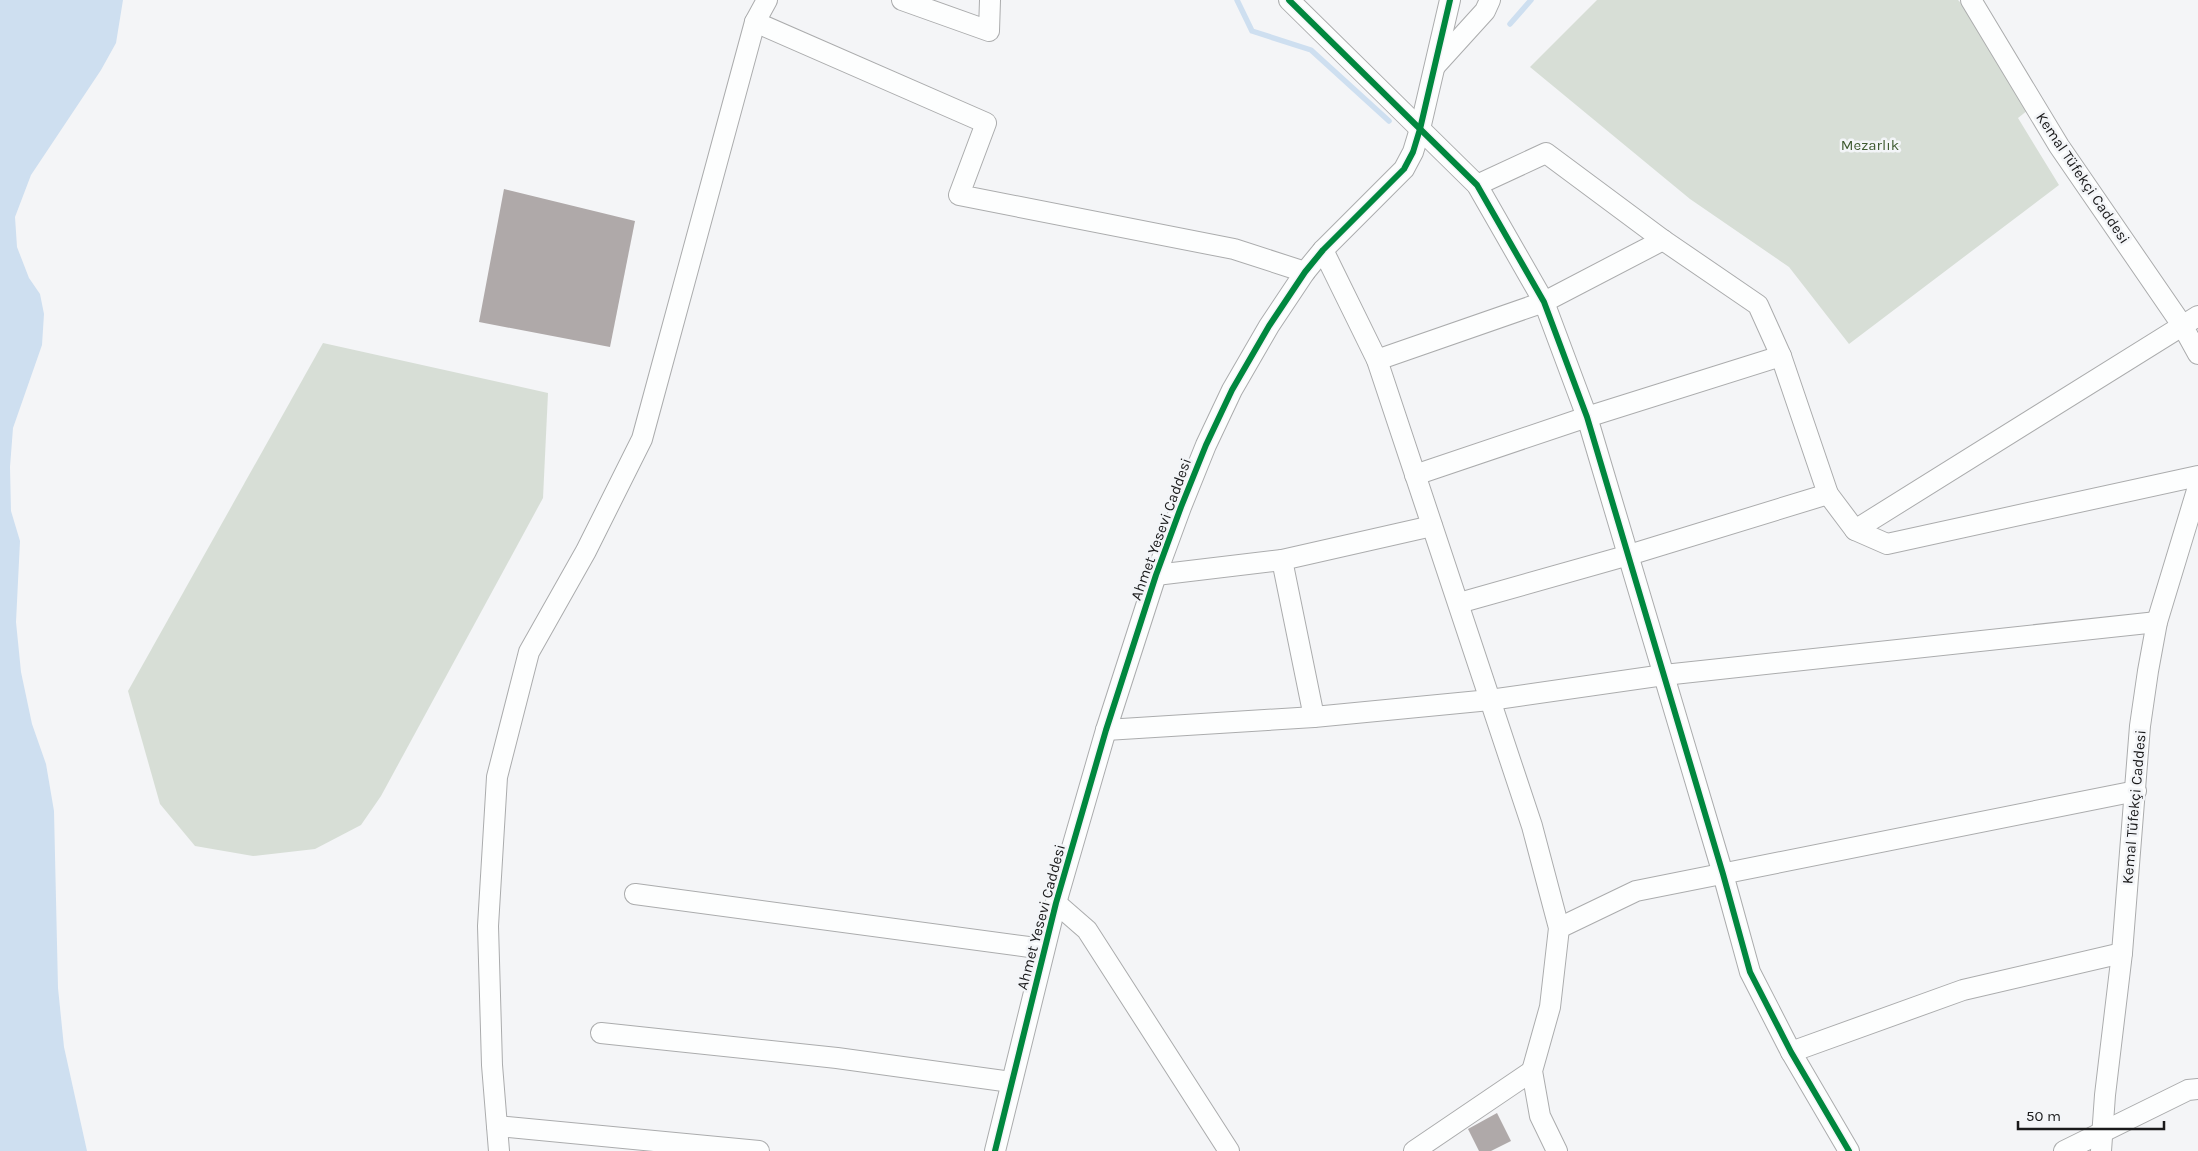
<svg xmlns="http://www.w3.org/2000/svg" width="2198" height="1151" viewBox="0 0 2198 1151" font-family="Karla,sans-serif">
<style>
.green{fill:#d7ded6}
.water{fill:#cedff0}
.lines{fill:none;stroke-linecap:round;stroke-linejoin:round}
.stream{stroke:#cedff0;stroke-width:5.5}
.building{fill:#afa9a9}
.minor-casing{stroke:#abacad;stroke-width:22}
.minor{stroke:#fdfefe;stroke-width:20}
.cycleway-casing{stroke:#f3f5f8;stroke-width:9}
.cycleway{stroke:#00873e;stroke-width:6}
.labels{text-anchor:middle;dominant-baseline:central;stroke-width:5;stroke-linejoin:round;paint-order:stroke}
.park-label{font-size:15px;fill:#3e5a30;stroke:#f3f5f8}
.street-label{font-size:15px;fill:#1a1a1b;stroke:#f3f5f8}
</style>
<rect width="100%" height="100%" fill="#f4f5f7"/>
<g class="green">
<path d="M 1597,0 L 1958,0 L 1965,7 L 2028,110 L 2018,118 L 2059,185 L 1849,344 L 1789,267 L 1690,199 L 1530,67 Z"/>
<path d="M 323,343 L 548,393 L 543,498 L 381,796 L 361,825 L 315,849 L 253,856 L 195,846 L 160,804 L 128,691 Z"/>
</g>
<path class="water" d="M 0,0 L 123,0 L 116,43 L 101,70 L 31,175 L 15,217 L 17,247 L 29,278 L 40,294 L 44,314 L 42,345 L 13,428 L 10,467 L 11,511 L 20,541 L 16,622 L 21,672 L 32,724 L 46,764 L 54,811 L 58,988 L 64,1047 L 87,1151 L 0,1151 Z"/>
<g class="lines">
<g class="stream">
<path d="M 1237,0 L 1252,31 L 1311,50 L 1389,121"/>
<path d="M 1510,24 L 1531,0"/>
</g>
</g>
<g class="building">
<path d="M 504,189 L 635,221 L 610,347 L 479,322 Z"/>
<path d="M 1497,1113 L 1511,1141 L 1491,1151 L 1479,1151 L 1468,1129 Z"/>
</g>
<g class="lines">
<g class="minor-casing">
<g id="minor">
<path d="M 902,0 L 989,31 L 990,0"/>
<path d="M 1289,0 L 1477,185 L 1544,302 L 1587,417 L 1723,874 L 1750,972 L 1791,1052 L 1849,1151"/>
<path d="M 1971,0 L 2059,146 L 2182,325 L 2198,354"/>
<path d="M 755,22 L 986,123 L 959,195 L 1234,249 L 1305,272"/>
<path d="M 1436,65 L 1485,11 L 1490,0"/>
<path d="M 1477,185 L 1546,153 L 1663,240 L 1758,305 L 1781,356 L 1828,494 L 1855,530 L 1887,544 L 2198,476"/>
<path d="M 1323,250 L 1377,360 L 1532,826 L 1559,928 L 1550,1007 L 1532,1071 L 1540,1116 L 1557,1151"/>
<path d="M 1377,360 L 1544,302 L 1663,240"/>
<path d="M 1415,475 L 1587,417 L 1781,356"/>
<path d="M 1855,530 L 2198,316"/>
<path d="M 1282,560 L 1314,717"/>
<path d="M 1156,575 L 1282,560 L 1432,526"/>
<path d="M 1459,603 L 1629,555 L 1828,494"/>
<path d="M 1106,730 L 1314,717 L 1490,700 L 1664,675 L 2157,622"/>
<path d="M 635,894 L 1044,949"/>
<path d="M 1056,903 L 1087,930 L 1229,1151"/>
<path d="M 1559,928 L 1636,891 L 2136,791"/>
<path d="M 601,1033 L 837,1058 L 1011,1082"/>
<path d="M 1791,1052 L 1963,990 L 2122,953"/>
<path d="M 497,1126 L 759,1151"/>
<path d="M 499,1151 L 492,1065 L 488,926 L 497,777 L 529,652 L 586,551 L 642,439 L 755,22 L 767,0"/>
<path d="M 995,1151 L 1056,903 L 1106,730 L 1156,575 L 1181,507 L 1206,445 L 1232,390 L 1269,326 L 1305,272 L 1323,250 L 1404,169 L 1413,152 L 1420,129 L 1450,0"/>
<path d="M 1414,1151 L 1532,1071"/>
<path d="M 2064,1151 L 2188,1090 L 2198,1089"/>
<path d="M 2101,1151 L 2105,1095 L 2122,953 L 2140,726 L 2148,671 L 2157,622 L 2198,487"/>
</g>
</g>
<use href="#minor" class="minor"/>
<g class="cycleway-casing">
<g id="cycleway">
<path d="M 1289,0 L 1477,185 L 1544,302 L 1587,417 L 1723,874 L 1750,972 L 1791,1052 L 1849,1151"/>
<path d="M 995,1151 L 1056,903 L 1106,730 L 1156,575 L 1181,507 L 1206,445 L 1232,390 L 1269,326 L 1305,272 L 1323,250 L 1404,169 L 1413,152 L 1420,129 L 1450,0"/>
</g>
</g>
<use href="#cycleway" class="cycleway"/>
</g>
<g class="labels">
<g class="park-label">
<text x="1870" y="145">Mezarlık</text>
</g>
<g class="street-label">
<text transform="translate(2083 178) rotate(56)">Kemal Tüfekçi Caddesi</text>
<text transform="translate(1161 529) rotate(-70)">Ahmet Yesevi Caddesi</text>
<text transform="translate(2134 807) rotate(-85)">Kemal Tüfekçi Caddesi</text>
<text transform="translate(1041 917) rotate(-75)">Ahmet Yesevi Caddesi</text>
</g>
</g>
<path d="M2018 1121v8h146v-8" fill="none" stroke="#1a1a1b" stroke-width="2.5"/>
<text x="2026" y="1121" font-size="15" fill="#1a1a1b" stroke="#f3f5f8" stroke-width="4" paint-order="stroke">50 m</text>
</svg>
